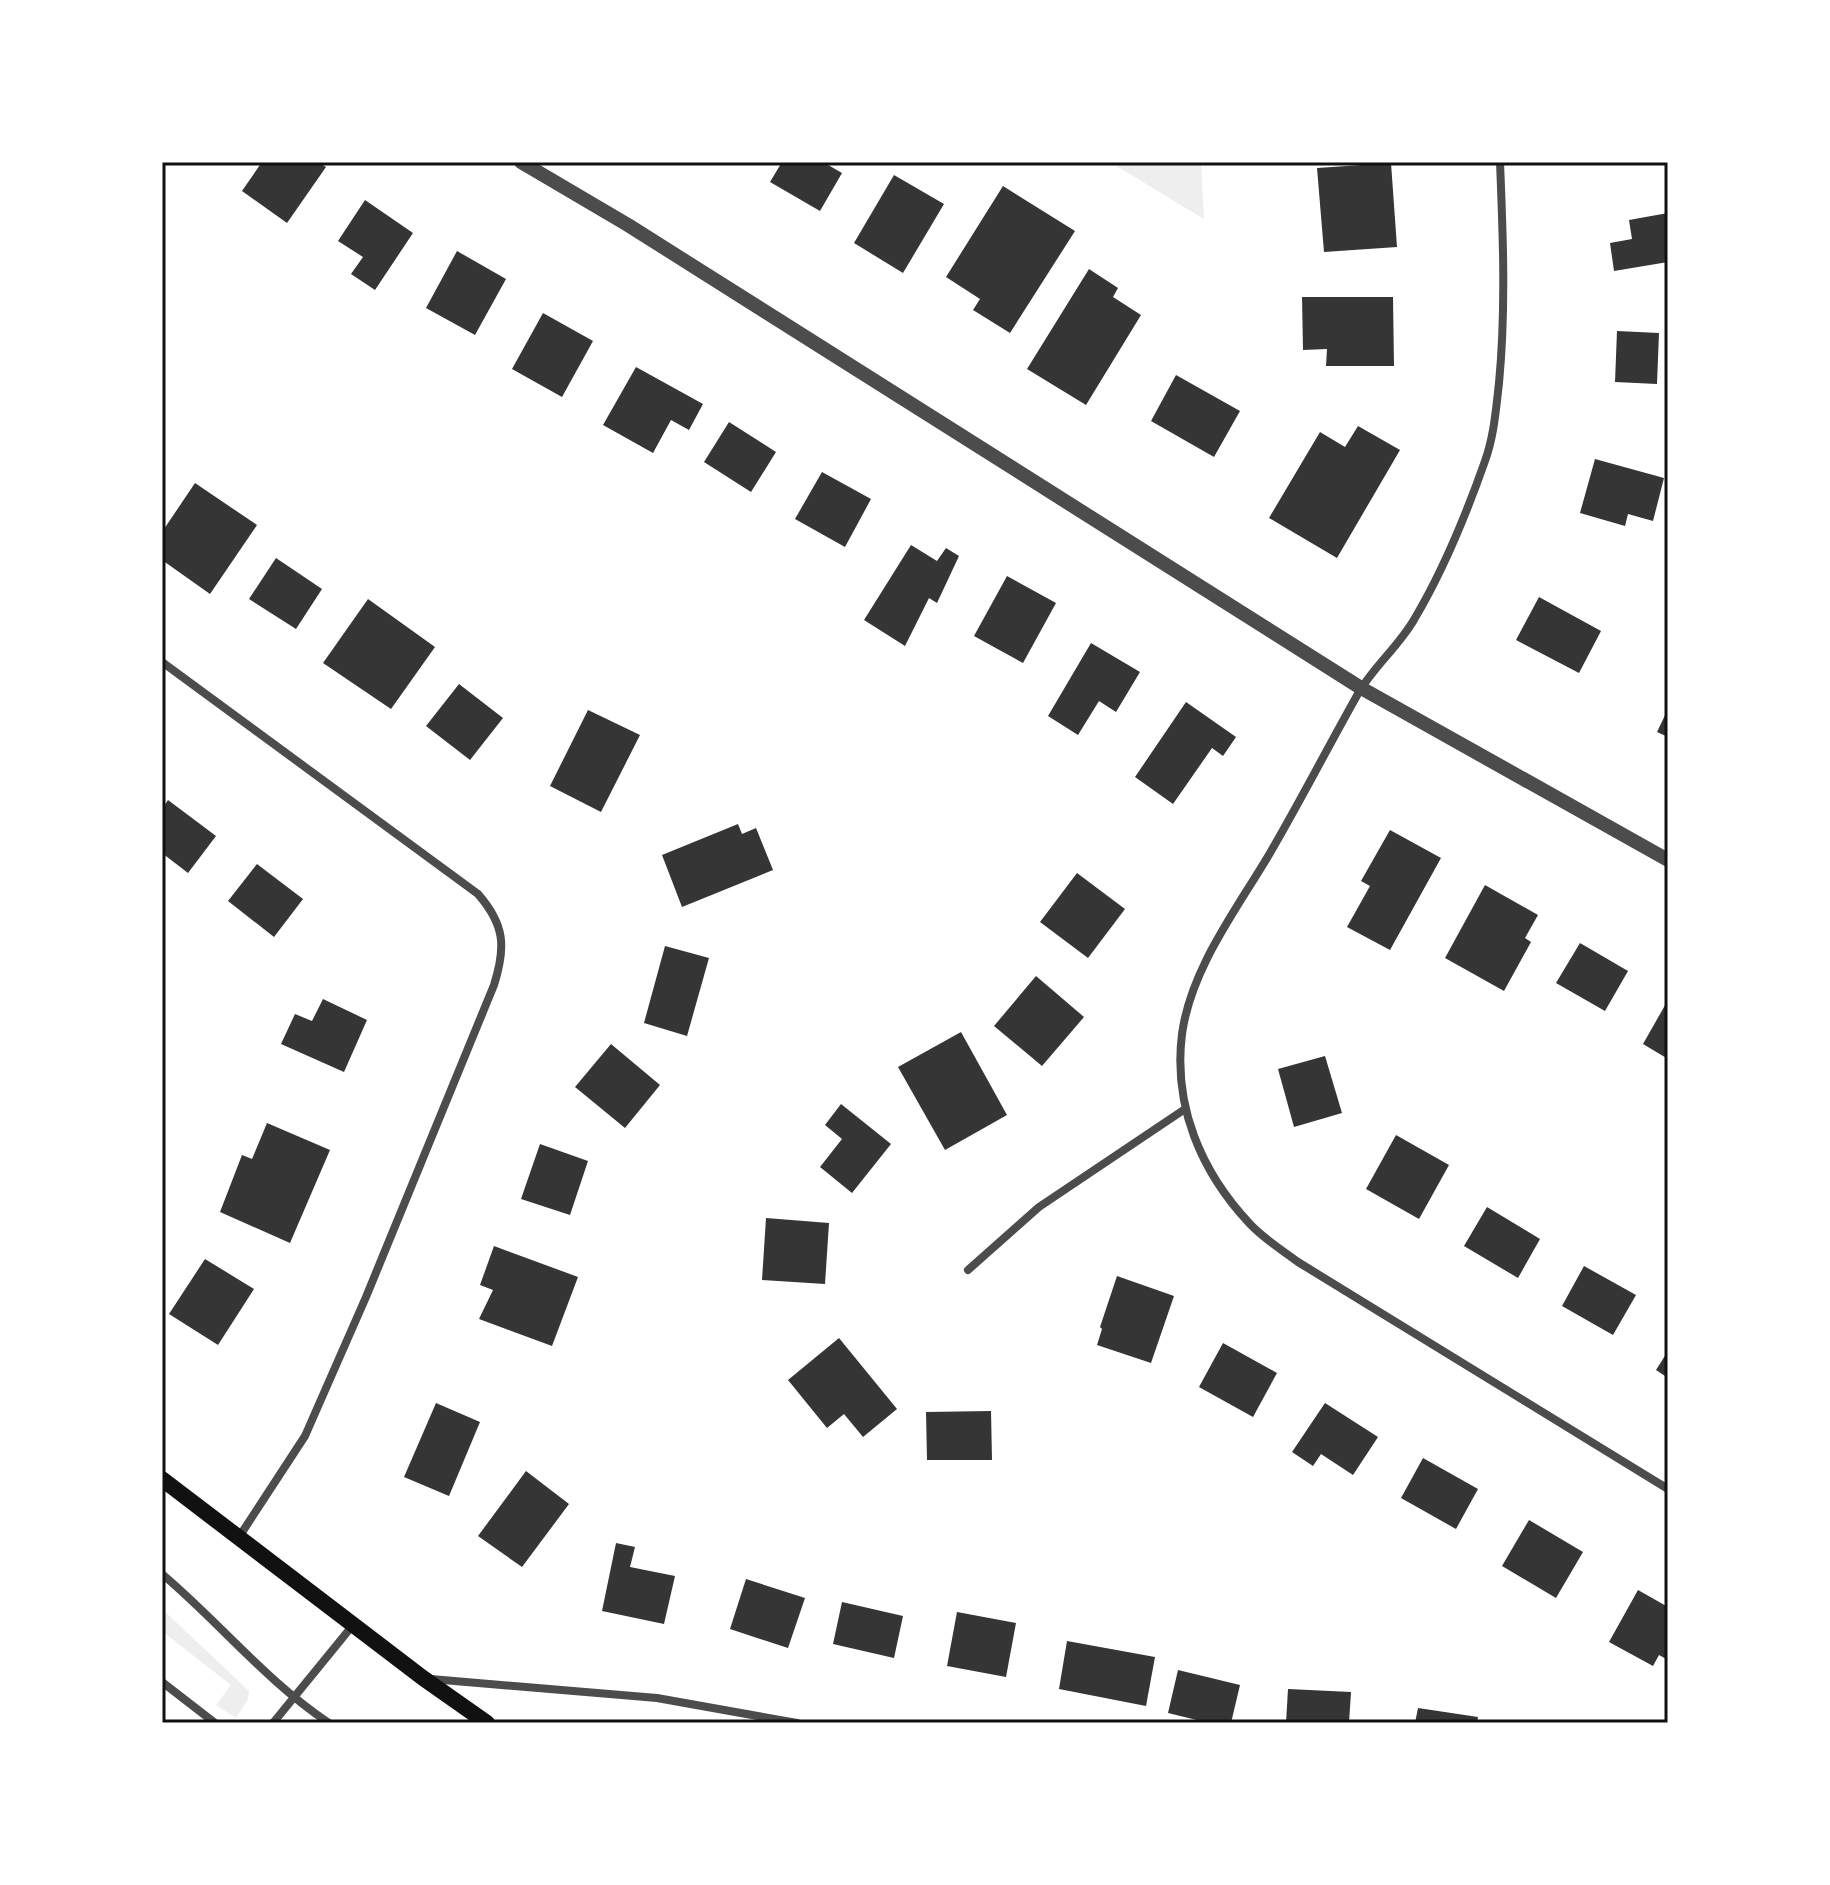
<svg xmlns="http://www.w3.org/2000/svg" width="1830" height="1885" viewBox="0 0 1830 1885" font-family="Arial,sans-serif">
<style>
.green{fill:#eee}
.building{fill:#353535}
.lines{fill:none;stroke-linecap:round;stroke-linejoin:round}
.minor{stroke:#4c4c4c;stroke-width:8}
.tertiary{stroke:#4c4c4c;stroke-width:14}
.secondary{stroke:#111;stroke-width:16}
.neatline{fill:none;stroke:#111;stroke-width:3}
</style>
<rect width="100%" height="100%" fill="#fff"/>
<g class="green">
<path d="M 1110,162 L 1201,162 L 1204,219 Z"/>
<path d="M 162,1609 L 249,1691 L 248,1699 L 236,1718 L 216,1705 L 231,1685 L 162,1631 Z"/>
</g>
<g class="building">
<path d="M 262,162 L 318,162 L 326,167 L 287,223 L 242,191 Z"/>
<path d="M 782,162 L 823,162 L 842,173 L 820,211 L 770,182 Z"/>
<path d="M 1391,163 L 1397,247 L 1324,252 L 1317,168 Z"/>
<path d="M 894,175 L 944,204 L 903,273 L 854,243 Z"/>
<path d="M 1003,186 L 1075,231 L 1010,333 L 973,310 L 980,299 L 946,277 Z"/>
<path d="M 365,200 L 413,233 L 375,290 L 351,274 L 363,257 L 338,241 Z"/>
<path d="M 1668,213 L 1668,262 L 1614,271 L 1610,243 L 1632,239 L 1629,220 Z"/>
<path d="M 457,251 L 506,279 L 475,335 L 426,308 Z"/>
<path d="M 1089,269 L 1118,288 L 1113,297 L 1141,315 L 1086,405 L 1027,369 Z"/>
<path d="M 1302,297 L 1393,297 L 1394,366 L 1326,366 L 1327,349 L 1303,350 Z"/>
<path d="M 543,313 L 593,341 L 562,397 L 512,369 Z"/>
<path d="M 1617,331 L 1659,333 L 1657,384 L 1615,382 Z"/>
<path d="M 636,367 L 703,404 L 689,430 L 671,420 L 653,453 L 603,425 Z"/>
<path d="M 1176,375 L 1240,411 L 1214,457 L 1151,421 Z"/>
<path d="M 729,422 L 776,452 L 751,492 L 704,462 Z"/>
<path d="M 1358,426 L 1400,450 L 1337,558 L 1269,518 L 1320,432 L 1345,447 Z"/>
<path d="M 1595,459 L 1664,478 L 1653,521 L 1628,514 L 1625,526 L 1580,513 Z"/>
<path d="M 822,472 L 871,499 L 845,547 L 795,519 Z"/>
<path d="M 195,483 L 257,525 L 210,594 L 162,560 L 162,532 Z"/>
<path d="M 911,545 L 937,561 L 946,548 L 959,556 L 937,603 L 929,598 L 905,646 L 864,620 Z"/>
<path d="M 276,558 L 322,589 L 296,629 L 249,599 Z"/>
<path d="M 1007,576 L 1056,603 L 1023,663 L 974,636 Z"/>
<path d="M 1539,597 L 1601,631 L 1579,673 L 1516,640 Z"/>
<path d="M 368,599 L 435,647 L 391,709 L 323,663 Z"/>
<path d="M 1091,643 L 1140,672 L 1116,712 L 1099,701 L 1078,735 L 1048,716 Z"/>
<path d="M 459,684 L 503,718 L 470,760 L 426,726 Z"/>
<path d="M 1186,702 L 1236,737 L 1223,756 L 1212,748 L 1173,804 L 1135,777 Z"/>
<path d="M 1668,709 L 1668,737 L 1657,732 Z"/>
<path d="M 588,710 L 640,735 L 601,812 L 550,786 Z"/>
<path d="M 168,800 L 216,836 L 188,873 L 162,853 L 162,809 Z"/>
<path d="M 738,824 L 742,834 L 756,828 L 773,870 L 682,907 L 662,855 Z"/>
<path d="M 1390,830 L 1441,858 L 1390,950 L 1347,927 L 1370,886 L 1361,881 Z"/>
<path d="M 257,864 L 303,899 L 274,937 L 228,901 Z"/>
<path d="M 1077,873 L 1125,909 L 1088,958 L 1040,922 Z"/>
<path d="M 1485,885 L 1538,915 L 1525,938 L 1531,942 L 1504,991 L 1445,958 Z"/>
<path d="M 1580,943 L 1628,971 L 1605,1011 L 1556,983 Z"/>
<path d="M 665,946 L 709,958 L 687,1036 L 644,1023 Z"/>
<path d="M 1036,976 L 1084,1017 L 1042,1066 L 994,1026 Z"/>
<path d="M 323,999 L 367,1020 L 344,1072 L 281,1044 L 295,1014 L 312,1021 Z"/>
<path d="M 1668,1000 L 1668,1059 L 1643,1044 Z"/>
<path d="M 961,1032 L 1007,1115 L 945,1150 L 898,1067 Z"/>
<path d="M 611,1044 L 660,1085 L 625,1128 L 575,1087 Z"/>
<path d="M 1325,1056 L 1342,1113 L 1294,1127 L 1278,1069 Z"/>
<path d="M 841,1104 L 891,1144 L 852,1193 L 820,1167 L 842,1139 L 825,1125 Z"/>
<path d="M 267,1123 L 330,1150 L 290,1243 L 220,1212 L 242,1155 L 252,1159 Z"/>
<path d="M 1396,1135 L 1449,1165 L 1419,1219 L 1366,1189 Z"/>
<path d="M 540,1144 L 588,1161 L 570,1215 L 521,1199 Z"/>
<path d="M 1487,1207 L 1540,1239 L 1518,1278 L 1464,1246 Z"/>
<path d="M 766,1218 L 829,1223 L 825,1284 L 762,1280 Z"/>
<path d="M 494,1246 L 578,1277 L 552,1346 L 479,1319 L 493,1290 L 480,1285 Z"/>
<path d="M 205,1259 L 254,1289 L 218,1345 L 169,1314 Z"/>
<path d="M 1584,1266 L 1636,1295 L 1613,1335 L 1562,1306 Z"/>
<path d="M 1117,1276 L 1174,1296 L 1151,1363 L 1097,1345 L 1102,1329 L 1100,1327 Z"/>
<path d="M 839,1338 L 897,1409 L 863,1437 L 844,1414 L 827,1428 L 788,1380 Z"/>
<path d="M 1223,1343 L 1277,1373 L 1253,1417 L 1199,1387 Z"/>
<path d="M 1668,1351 L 1668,1378 L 1656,1370 Z"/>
<path d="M 436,1403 L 480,1422 L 449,1496 L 404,1477 Z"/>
<path d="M 1325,1403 L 1378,1437 L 1353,1475 L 1321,1454 L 1313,1466 L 1292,1452 Z"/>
<path d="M 991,1411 L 992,1460 L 927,1460 L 926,1412 Z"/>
<path d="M 1423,1458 L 1478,1489 L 1456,1529 L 1401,1498 Z"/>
<path d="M 526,1471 L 569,1504 L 522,1567 L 478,1536 Z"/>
<path d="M 1529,1520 L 1583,1552 L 1556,1598 L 1502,1566 Z"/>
<path d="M 616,1543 L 635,1547 L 630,1567 L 675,1576 L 664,1624 L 602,1611 Z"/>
<path d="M 746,1579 L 805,1598 L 788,1648 L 730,1629 Z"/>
<path d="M 1638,1590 L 1668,1607 L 1668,1660 L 1659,1655 L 1653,1666 L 1609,1642 Z"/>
<path d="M 842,1602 L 903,1616 L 894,1658 L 833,1644 Z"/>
<path d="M 957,1612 L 1016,1623 L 1006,1677 L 947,1666 Z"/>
<path d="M 1067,1641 L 1155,1657 L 1146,1706 L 1059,1689 Z"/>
<path d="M 1178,1670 L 1240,1685 L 1231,1723 L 1209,1723 L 1168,1713 Z"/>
<path d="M 1288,1689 L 1351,1692 L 1349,1723 L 1286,1723 Z"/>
<path d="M 1418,1708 L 1478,1717 L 1477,1723 L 1415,1723 Z"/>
</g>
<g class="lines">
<g class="minor">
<path d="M 1500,162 C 1503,235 1506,310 1499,383 C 1496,409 1494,436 1485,461 C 1466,515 1444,569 1415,618 C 1400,645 1375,665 1359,692 C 1329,745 1301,800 1270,853 C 1237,909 1191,968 1182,1034 C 1173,1106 1201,1172 1250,1224 C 1264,1239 1282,1250 1298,1262 L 1668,1489"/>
<path d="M 162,662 L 478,894 C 505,925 506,947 494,985 L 366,1297 L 305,1436 L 239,1537"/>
<path d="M 968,1270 L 1039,1207 L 1185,1109"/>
<path d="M 162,1574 C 219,1622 267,1682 329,1723"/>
<path d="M 431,1679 L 657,1698 L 797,1723"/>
<path d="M 162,1682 L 215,1723"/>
<path d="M 273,1723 L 353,1625"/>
</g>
<path class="tertiary" d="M 521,162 L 628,225 L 1361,688 L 1668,860"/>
<path class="secondary" d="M 162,1479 L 423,1678 L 487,1723"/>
</g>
<rect width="1830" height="1885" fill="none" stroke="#ffffff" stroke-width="328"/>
<rect x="164" y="164" width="1502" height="1557" class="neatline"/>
</svg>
